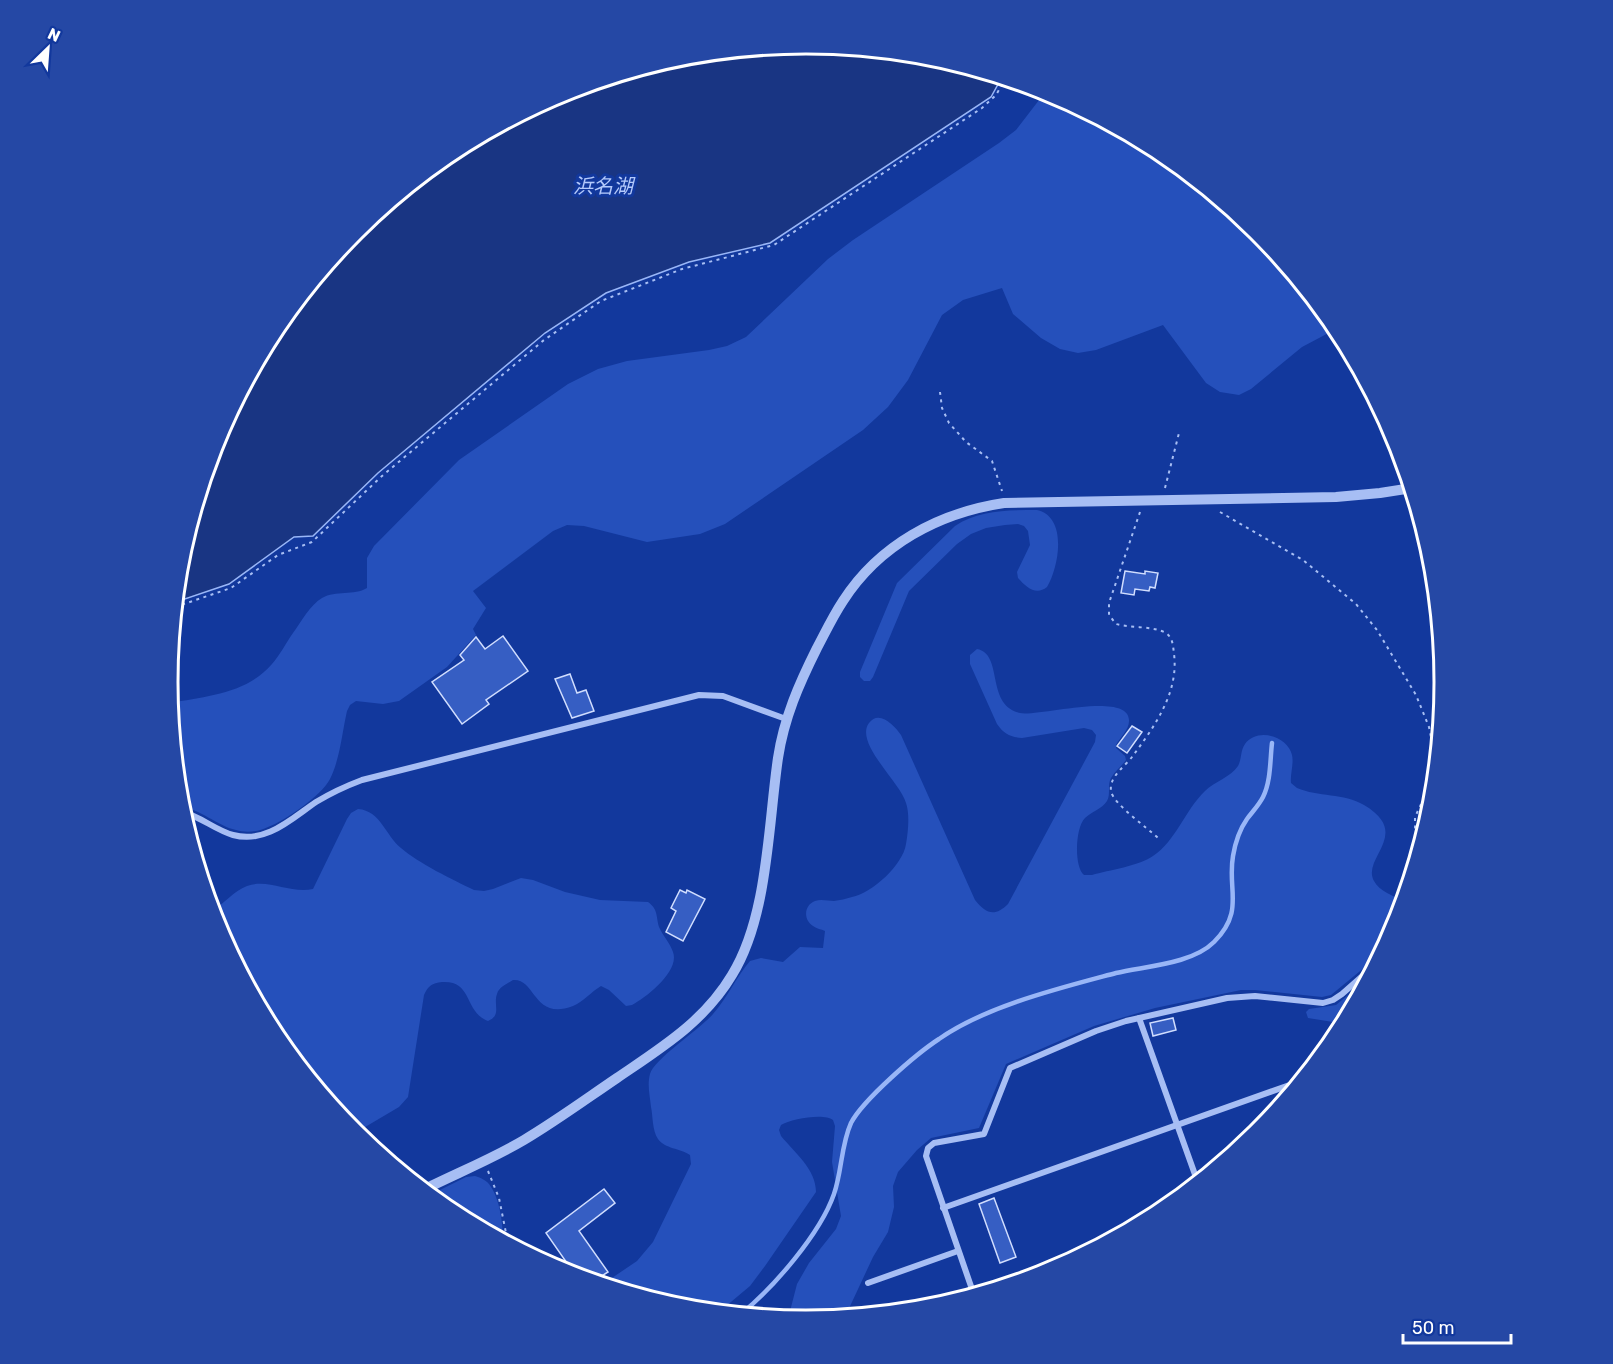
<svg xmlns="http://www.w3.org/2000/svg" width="1613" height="1364" viewBox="0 0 1613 1364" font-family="Rubik,'Noto Sans JP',sans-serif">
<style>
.green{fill:#2550bb}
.water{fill:#193583;stroke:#99b6f7;stroke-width:1.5}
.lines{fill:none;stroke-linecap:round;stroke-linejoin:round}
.stream{stroke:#99b6f7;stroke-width:4.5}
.building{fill:#365ec3;stroke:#d0ddfe;stroke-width:1.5}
.path{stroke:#a7bef4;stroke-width:2;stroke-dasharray:3 4.5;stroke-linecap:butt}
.minor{stroke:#a7bef4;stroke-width:6}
.tertiary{stroke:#a7bef4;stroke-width:10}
.labels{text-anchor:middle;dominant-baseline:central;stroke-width:6;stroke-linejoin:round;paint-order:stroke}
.water-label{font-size:20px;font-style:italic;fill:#b4c9fb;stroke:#12389d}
.rim{fill:none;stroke:#fff;stroke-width:3}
</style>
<rect width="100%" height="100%" fill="#12389d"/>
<g class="green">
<path d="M 1046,91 L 1162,151 L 1258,231 L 1338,328 L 1302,347 L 1251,389 L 1239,395 L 1220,392 L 1206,383 L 1163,325 L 1096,350 L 1078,353 L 1060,349 L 1041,338 L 1013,314 L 1002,288 L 963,300 L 942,315 L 908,380 L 888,407 L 863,430 L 725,524 L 700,534 L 647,542 L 584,526 L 567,525 L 553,531 L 473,591 L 486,608 L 473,629 L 476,635 L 447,667 L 399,701 L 383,704 L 356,701 L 350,705 L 347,711 C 342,733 340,759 330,779 C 321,796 286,820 268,827 C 258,832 246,833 236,830 C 217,826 200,808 180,807 L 170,703 C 206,696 246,694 272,664 C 280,655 286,643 293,633 C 301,622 310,605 322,598 C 336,590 354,596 367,588 L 367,558 L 374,546 L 459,460 L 568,384 L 598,369 L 627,361 L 709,350 L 727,346 L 746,337 L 828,259 L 853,240 L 999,143 L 1016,130 Z"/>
<path d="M 1037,510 C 1068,517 1059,567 1047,587 C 1036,596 1026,587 1018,578 L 1017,572 L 1030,545 L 1028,531 L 1024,526 L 1018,524 L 1005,525 L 986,528 L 971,534 L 957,544 L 909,591 L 873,677 L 870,681 L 864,681 L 860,677 L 860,672 L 897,583 L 955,526 C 978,510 1009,510 1037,510 Z"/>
<path d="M 977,649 C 1004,654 985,705 1020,713 C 1037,717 1130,690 1129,721 C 1129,730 1120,737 1116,745 L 1116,748 L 1125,756 L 1126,760 C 1122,766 1115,771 1111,778 C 1107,785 1111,794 1107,801 C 1102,809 1091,812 1085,818 C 1075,828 1074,867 1084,875 L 1092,875 C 1109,870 1139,866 1153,856 C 1176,841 1185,810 1205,791 C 1214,782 1231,777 1238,766 C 1242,759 1240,751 1245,744 C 1257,727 1288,736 1292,755 C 1294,764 1290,774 1291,783 L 1297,788 C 1318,797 1344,793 1364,805 C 1413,834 1361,858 1374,881 C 1379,891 1394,896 1404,902 L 1396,927 L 1382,953 L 1331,995 L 1322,997 L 1255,990 L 1241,990 L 1155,1008 L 1094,1026 L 1006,1064 L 979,1128 L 931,1138 L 917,1150 L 898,1172 L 893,1186 L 894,1207 L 888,1232 L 873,1257 L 845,1317 L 807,1320 L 788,1319 L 797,1284 L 809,1263 L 836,1229 L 841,1216 L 832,1162 L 835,1126 L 833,1120 C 824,1113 791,1119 781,1125 L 779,1130 L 781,1136 C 795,1153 816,1169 816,1192 L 765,1266 L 750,1286 L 719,1312 L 682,1308 L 603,1284 L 637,1261 L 653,1242 L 691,1164 L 690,1155 C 680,1148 665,1149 658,1139 C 652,1130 653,1116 651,1107 C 650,1096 647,1085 650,1074 C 654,1059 699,1030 713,1014 C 728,997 736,977 750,961 L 761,958 L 783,962 L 800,947 L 823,948 L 825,931 C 821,929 817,929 813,926 C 803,920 804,905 815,901 C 821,899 828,901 834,901 C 840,900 846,899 852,897 C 872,893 903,865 906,844 C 908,833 910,814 906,803 C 901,783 854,743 869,723 C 879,709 895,726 901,735 L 975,900 C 986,914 995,917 1008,904 L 1095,742 L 1096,735 L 1092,730 L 1084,728 L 1022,738 C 1010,737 1004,734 997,724 L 970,664 L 970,655 Z"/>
<path d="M 358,809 C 381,811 385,835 401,848 C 418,863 453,880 474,890 L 484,891 L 493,889 L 521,878 L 533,880 L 565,892 L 600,900 L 648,902 C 658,909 656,916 659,927 C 663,936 670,943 673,952 C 680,971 647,997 632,1005 L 626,1006 L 609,990 L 601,986 C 591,992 583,1002 573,1006 C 533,1021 536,978 513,980 C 507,984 499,987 497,994 C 493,1005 502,1015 488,1021 C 464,1012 473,980 442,982 C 432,983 428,986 424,995 L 408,1097 L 399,1107 L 355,1133 L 275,1036 L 216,926 L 212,912 C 223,904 234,891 247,886 C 268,878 290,894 313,889 L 347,819 L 351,813 Z"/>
<path d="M 1369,978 L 1347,1018 L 1333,1022 L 1308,1018 L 1306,1012 L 1309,1009 L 1336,1005 Z"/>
<path d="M 475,1176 C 481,1178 487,1180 491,1187 C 500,1200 503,1225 503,1240 L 451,1213 L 430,1195 L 466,1177 Z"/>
</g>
<path class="water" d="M 807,44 L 931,56 L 1002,77 L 991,97 L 770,243 L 689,262 L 606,293 L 545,333 L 378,473 L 313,536 L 294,537 L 229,584 L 176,602 L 180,557 L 217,437 L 276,327 L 355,230 L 452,151 L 562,92 L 682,56 Z"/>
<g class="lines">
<path class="stream" d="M 741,1314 C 774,1287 820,1234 834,1194 C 842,1171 841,1145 851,1123 C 863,1100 916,1054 939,1039 C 986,1006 1060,988 1116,973 C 1146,966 1192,964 1214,942 C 1245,911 1227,890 1233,856 C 1235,844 1240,829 1247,819 C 1253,811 1259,805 1263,797 C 1271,781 1270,760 1272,743"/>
</g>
<g class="building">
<path d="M 1125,571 L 1145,574 L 1145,571 L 1158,573 L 1155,588 L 1150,587 L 1149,591 L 1135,589 L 1134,595 L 1121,593 Z"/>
<path d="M 503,636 L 528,671 L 486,700 L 489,704 L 462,724 L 432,682 L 464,660 L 460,655 L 476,637 L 485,649 Z"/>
<path d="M 570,674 L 577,693 L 586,690 L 594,711 L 572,718 L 555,679 Z"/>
<path d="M 1132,726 L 1142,732 L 1127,753 L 1117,746 Z"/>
<path d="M 680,890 L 686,893 L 687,890 L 705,899 L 683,941 L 666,932 L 676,911 L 671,908 Z"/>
<path d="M 1173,1018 L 1176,1030 L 1153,1036 L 1150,1023 Z"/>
<path d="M 604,1189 L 615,1203 L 579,1231 L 608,1272 L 594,1281 L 576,1276 L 546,1233 Z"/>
<path d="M 994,1198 L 1016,1257 L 1000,1263 L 979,1204 Z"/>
</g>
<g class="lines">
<g class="path">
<path d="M 940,392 L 942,408 L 949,423 L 966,442 L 992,461 L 1002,491"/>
<path d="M 1165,488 L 1179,433"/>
<path d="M 1411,500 L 1417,506"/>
<path d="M 1140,512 L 1109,603 L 1109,615 L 1116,624 C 1130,628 1154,626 1166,633 C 1173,638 1173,646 1174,654 C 1179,693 1154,727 1132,757 C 1124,767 1109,777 1111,791 C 1113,804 1148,828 1159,839"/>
<path d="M 1220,512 L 1303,560 L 1356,604 L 1377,630 L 1416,695 L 1429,727 L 1437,768 L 1435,775 L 1415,817 L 1415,828 L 1420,849"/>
<path d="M 175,607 L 231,588 L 278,555 L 312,542 L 382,476 L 544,340 L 601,301 L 682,269 L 774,245 L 982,108 L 996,95 L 1006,78"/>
<path d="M 488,1171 L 499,1198 L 508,1243"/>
</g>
<g class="minor">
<path d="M 182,812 C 200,816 215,830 233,835 C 266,844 291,819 316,802 C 331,793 346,786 362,780 L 699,695 L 723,696 L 786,719"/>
<path d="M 1139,1018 L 1198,1183"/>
<path d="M 943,1208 L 1301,1081"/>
<path d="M 868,1283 L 958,1251"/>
<path d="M 974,1295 L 926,1156 L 928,1148 L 934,1143 L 984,1134 L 1010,1068 L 1096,1031 L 1126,1021 L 1227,998 L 1255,996 L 1323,1003 L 1333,1000 L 1342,994 L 1376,964"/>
</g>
<path class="tertiary" d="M 423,1190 C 457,1173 492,1159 524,1140 C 556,1121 586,1099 617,1078 C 661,1048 704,1022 732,975 C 768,917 768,826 778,758 C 784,718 799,684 817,648 C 825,633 833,616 843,601 C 879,545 938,513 1004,503 L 1336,497 L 1380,493 L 1412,488"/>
</g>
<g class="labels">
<g class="water-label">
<text x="603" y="186">浜名湖</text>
</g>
</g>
<path d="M0 0H1613V1364H0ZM178 682a628 628 0 1 1 1256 0a628 628 0 1 1-1256 0Z" fill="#2548a5" fill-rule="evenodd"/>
<path class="rim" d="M178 682a628 628 0 1 1 1256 0a628 628 0 1 1-1256 0Z"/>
<g transform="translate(48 48) rotate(25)" stroke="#12389d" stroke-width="4.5" paint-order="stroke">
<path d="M0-4.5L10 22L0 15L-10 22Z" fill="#ffffff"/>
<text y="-9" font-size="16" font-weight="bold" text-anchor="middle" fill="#ffffff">N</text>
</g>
<path d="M1403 1334v9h108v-9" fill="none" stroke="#ffffff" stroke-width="3"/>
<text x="1412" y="1334" font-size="18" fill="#ffffff" stroke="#12389d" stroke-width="4.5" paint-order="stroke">50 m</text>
</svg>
